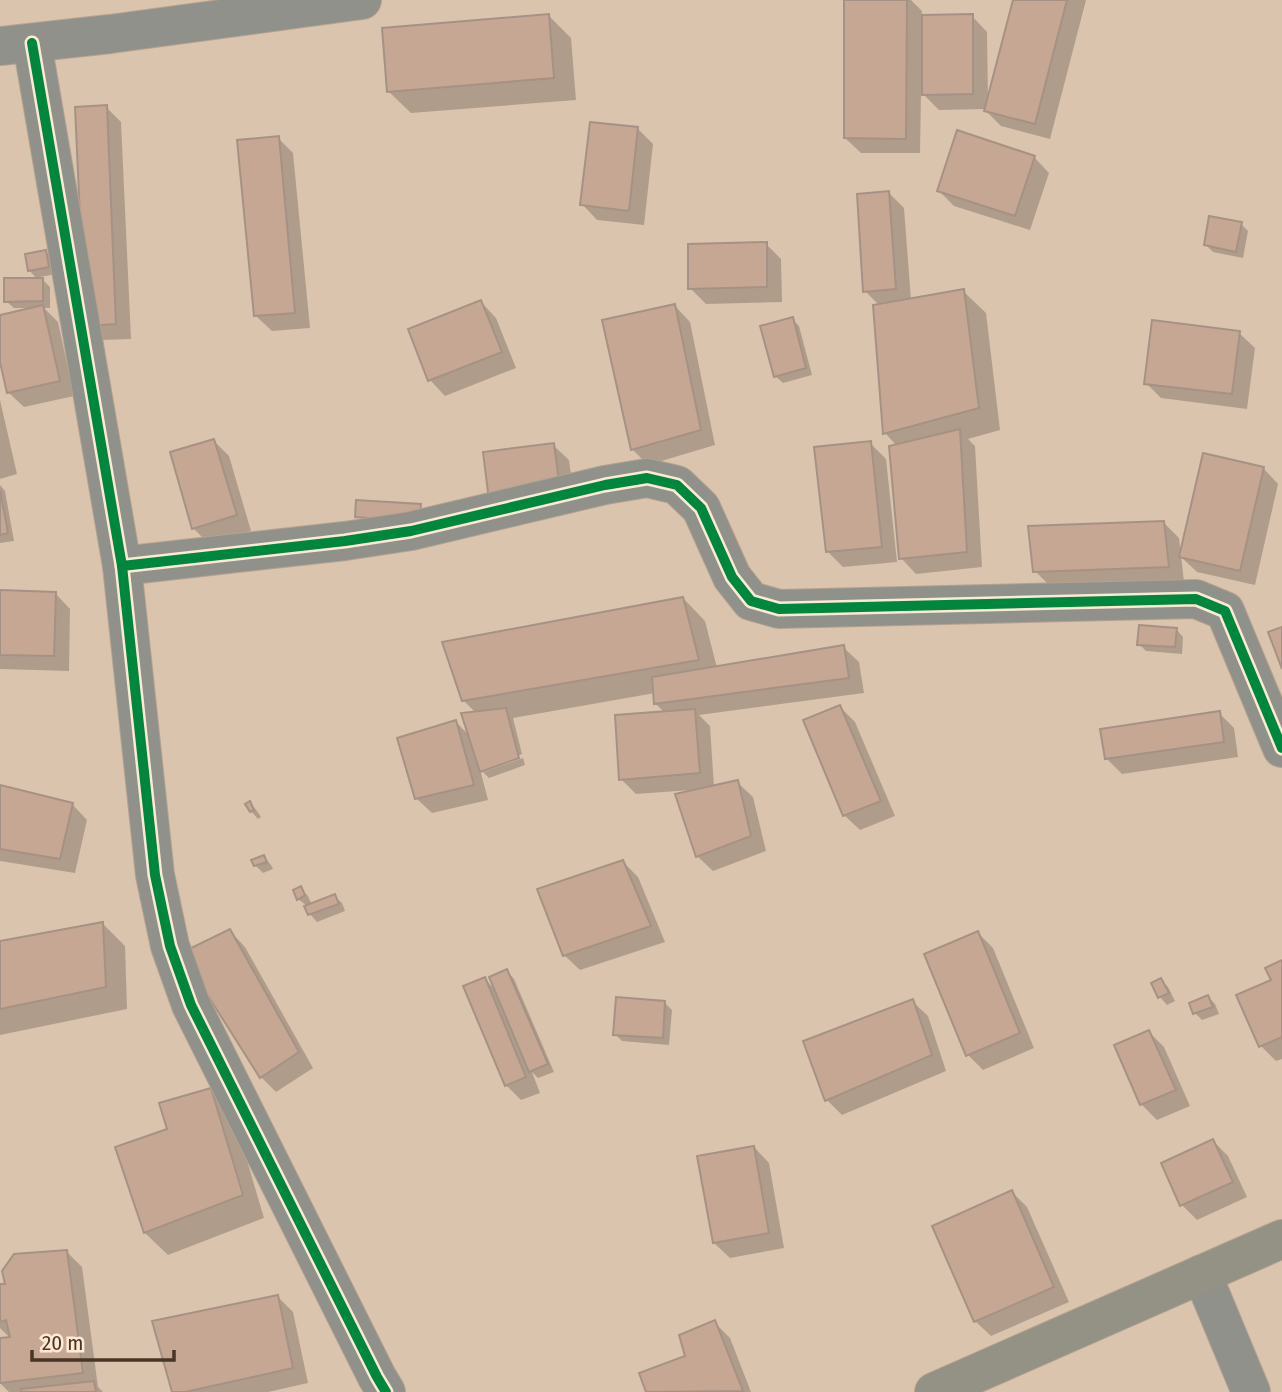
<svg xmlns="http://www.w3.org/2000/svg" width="1282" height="1392" viewBox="0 0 1282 1392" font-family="'Fira Sans Condensed',sans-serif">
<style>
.shadow{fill:#0003}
.building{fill:#c6a794;stroke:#a69284;stroke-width:2}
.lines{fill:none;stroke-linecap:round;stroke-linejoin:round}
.minor-casing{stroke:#b4a290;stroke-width:40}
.major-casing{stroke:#b4a290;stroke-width:40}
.minor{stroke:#90918a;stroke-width:38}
.major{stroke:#949185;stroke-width:38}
.cycleway-casing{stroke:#ffe9d5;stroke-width:15}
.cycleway{stroke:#00873e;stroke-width:10}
</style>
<rect width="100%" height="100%" fill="#dbc4ae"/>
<g class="shadow">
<path d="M 846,0 L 911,0 L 922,11 L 922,16 L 972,16 L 987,32 L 988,99 L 1015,0 L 1086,0 L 1050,139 L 1001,126 L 986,111 L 986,109 L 939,110 L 921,92 L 920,153 L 861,153 L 845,138 Z"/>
<path d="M 549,16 L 571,38 L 576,100 L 411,113 L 388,91 Z"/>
<path d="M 106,107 L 121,122 L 131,339 L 102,340 L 87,325 Z"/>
<path d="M 637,128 L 653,144 L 644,225 L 597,220 L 582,204 Z"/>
<path d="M 278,138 L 293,153 L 310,328 L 272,331 L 256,316 Z"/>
<path d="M 1034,157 L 1049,173 L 1030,230 L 954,206 L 939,191 Z"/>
<path d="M 889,193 L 904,208 L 911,300 L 963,291 L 986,313 L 1000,430 L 968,439 L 975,446 L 982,567 L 916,574 L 901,558 L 897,446 L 885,433 L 880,306 L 865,291 Z"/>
<path d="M 1241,224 L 1248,231 L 1243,258 L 1213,252 L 1206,245 Z"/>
<path d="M 766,244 L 781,259 L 782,302 L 706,304 L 690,288 Z"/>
<path d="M 45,251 L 53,259 L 56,274 L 40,277 L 50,287 L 50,308 L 44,308 L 58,322 L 74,396 L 24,407 L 8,392 L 0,354 L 0,316 L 28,310 L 28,308 L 14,308 L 6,301 L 38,280 L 29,270 Z"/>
<path d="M 481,302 L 496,318 L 516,368 L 445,396 L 430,380 Z"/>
<path d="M 675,306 L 690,322 L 715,445 L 648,465 L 633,450 L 604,322 Z"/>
<path d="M 792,319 L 799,326 L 812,375 L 783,383 L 775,376 Z"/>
<path d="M 1239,333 L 1255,348 L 1247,409 L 1161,398 L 1146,383 Z"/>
<path d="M 0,400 L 17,474 L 0,479 Z"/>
<path d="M 214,441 L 229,456 L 251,531 L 209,544 L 193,528 Z"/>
<path d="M 870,443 L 886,459 L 897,562 L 843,567 L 828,552 Z"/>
<path d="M 553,445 L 569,460 L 575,505 L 491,499 Z"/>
<path d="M 1263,468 L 1278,484 L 1255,585 L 1197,572 L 1181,557 Z"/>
<path d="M 0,485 L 5,491 L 14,541 L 0,543 Z"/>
<path d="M 1163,522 L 1179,538 L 1184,582 L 1050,586 L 1035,571 Z"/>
<path d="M 0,592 L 55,593 L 70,609 L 69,671 L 0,669 Z"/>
<path d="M 683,598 L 705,621 L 717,668 L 843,647 L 859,662 L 864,693 L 699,715 L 710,726 L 714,787 L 737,782 L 753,797 L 766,851 L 713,871 L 697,856 L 691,790 L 636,794 L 621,779 L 665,713 L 656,704 L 655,693 L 513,718 L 522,754 L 483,769 L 483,772 L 523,758 L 525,765 L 489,778 L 480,769 L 488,800 L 432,813 L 416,798 L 456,722 L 471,737 L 476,713 L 463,700 Z"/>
<path d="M 1176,629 L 1183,637 L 1182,654 L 1146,651 L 1139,644 Z"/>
<path d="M 840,707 L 855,722 L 895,816 L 860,830 L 844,815 Z"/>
<path d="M 1219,713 L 1234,728 L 1238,757 L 1122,774 L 1106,758 Z"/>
<path d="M 0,787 L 72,804 L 87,820 L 75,873 L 0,861 Z"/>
<path d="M 250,803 L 257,811 L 261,817 L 258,819 L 251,811 Z"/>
<path d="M 264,857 L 271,865 L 273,869 L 263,873 L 255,865 Z"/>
<path d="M 623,862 L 638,877 L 665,942 L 580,970 L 564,955 Z"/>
<path d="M 300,888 L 308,896 L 312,905 L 334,896 L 342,903 L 345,911 L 317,922 L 310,914 L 306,905 L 298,899 Z"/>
<path d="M 103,924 L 125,946 L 127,1009 L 0,1035 L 0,943 Z"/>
<path d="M 230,931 L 245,947 L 313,1068 L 276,1092 L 261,1077 Z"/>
<path d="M 978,933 L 993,948 L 1034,1048 L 983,1070 L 968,1055 Z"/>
<path d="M 1282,962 L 1282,1059 L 1276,1061 L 1261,1046 L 1273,981 Z"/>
<path d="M 507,971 L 514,979 L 554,1072 L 538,1078 L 532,1072 L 540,1093 L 521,1100 L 506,1085 L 485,979 L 497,992 Z"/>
<path d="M 1161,980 L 1168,987 L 1175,1001 L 1167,1005 L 1160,997 L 1153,983 Z"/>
<path d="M 1208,997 L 1215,1004 L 1219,1014 L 1202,1020 L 1195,1013 Z"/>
<path d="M 912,1001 L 928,1016 L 946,1071 L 842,1115 L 827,1100 Z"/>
<path d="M 664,1002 L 672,1010 L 669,1045 L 622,1041 L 615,1034 Z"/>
<path d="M 1149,1032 L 1164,1047 L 1190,1106 L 1157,1120 L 1141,1104 Z"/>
<path d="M 210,1090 L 233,1113 L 264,1218 L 168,1255 L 145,1233 Z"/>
<path d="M 1213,1141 L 1228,1156 L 1247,1197 L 1197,1220 L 1182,1205 Z"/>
<path d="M 754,1147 L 769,1163 L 784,1248 L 730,1258 L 714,1243 Z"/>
<path d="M 1012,1192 L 1027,1207 L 1069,1302 L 991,1336 L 975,1321 Z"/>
<path d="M 67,1252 L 82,1267 L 98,1387 L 103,1392 L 9,1392 L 0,1383 L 0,1340 L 11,1339 L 0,1328 L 0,1286 L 8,1286 Z"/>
<path d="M 278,1297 L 293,1312 L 308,1383 L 268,1392 L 173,1392 Z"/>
<path d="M 714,1322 L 730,1338 L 751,1392 L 648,1392 L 641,1374 L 687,1357 Z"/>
</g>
<g class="building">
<path d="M 844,0 L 907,0 L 906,139 L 844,138 Z"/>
<path d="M 1013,0 L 1067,0 L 1035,124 L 984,111 Z"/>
<path d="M 549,14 L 554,78 L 387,92 L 382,28 Z"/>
<path d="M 973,14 L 973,94 L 922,95 L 922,15 Z"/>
<path d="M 107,105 L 116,324 L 85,326 L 75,107 Z"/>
<path d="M 590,122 L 638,127 L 629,211 L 580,205 Z"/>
<path d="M 957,130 L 1035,156 L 1015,216 L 937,191 Z"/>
<path d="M 279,136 L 295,313 L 254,316 L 237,140 Z"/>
<path d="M 889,191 L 896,289 L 863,292 L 857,194 Z"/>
<path d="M 1209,216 L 1242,222 L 1236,252 L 1204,245 Z"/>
<path d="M 767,242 L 767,287 L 688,289 L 688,244 Z"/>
<path d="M 46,250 L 49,267 L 28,271 L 25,254 Z"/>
<path d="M 4,278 L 43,278 L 43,301 L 4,302 Z"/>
<path d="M 964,289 L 979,408 L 883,434 L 873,305 Z"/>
<path d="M 481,300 L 502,352 L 428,381 L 408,329 Z"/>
<path d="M 675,304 L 701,430 L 631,450 L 602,320 Z"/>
<path d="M 43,305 L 60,381 L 7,393 L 0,362 L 0,315 Z"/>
<path d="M 793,317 L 806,368 L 774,377 L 760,326 Z"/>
<path d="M 1152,320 L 1240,331 L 1232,394 L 1144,384 Z"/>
<path d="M 960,429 L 967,552 L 899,559 L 889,446 Z"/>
<path d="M 214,439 L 237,515 L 192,529 L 170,452 Z"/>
<path d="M 871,441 L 882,547 L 826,552 L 814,447 Z"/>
<path d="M 554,443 L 560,490 L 489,500 L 483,452 Z"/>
<path d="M 1203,453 L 1264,467 L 1240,571 L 1179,557 Z"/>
<path d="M 0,490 L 8,533 L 0,535 Z"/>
<path d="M 356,500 L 421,504 L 419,522 L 355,517 Z"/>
<path d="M 1164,521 L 1169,567 L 1033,572 L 1028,526 Z"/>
<path d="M 0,590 L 56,592 L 54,656 L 0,655 Z"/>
<path d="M 683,597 L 699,660 L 462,701 L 442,642 Z"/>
<path d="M 1139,625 L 1177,628 L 1175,647 L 1137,645 Z"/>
<path d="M 1282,627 L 1282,669 L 1268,632 Z"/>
<path d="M 844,645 L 849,678 L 654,704 L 652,677 Z"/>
<path d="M 840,705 L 881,801 L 843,816 L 803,720 Z"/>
<path d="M 506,708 L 519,758 L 480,772 L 461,713 Z"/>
<path d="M 695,709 L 700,773 L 619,780 L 615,715 Z"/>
<path d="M 1220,711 L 1224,742 L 1105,759 L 1100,729 Z"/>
<path d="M 456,720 L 474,785 L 415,799 L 397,738 Z"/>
<path d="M 738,780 L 751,836 L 696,857 L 675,794 Z"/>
<path d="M 0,785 L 73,803 L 60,859 L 0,849 Z"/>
<path d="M 250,801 L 254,810 L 250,812 L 245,804 Z"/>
<path d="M 264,855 L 267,862 L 254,866 L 251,860 Z"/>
<path d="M 623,860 L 651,926 L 563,956 L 537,889 Z"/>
<path d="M 301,886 L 305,895 L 297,900 L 293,890 Z"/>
<path d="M 335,894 L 339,904 L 308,915 L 304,906 Z"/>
<path d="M 103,922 L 106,987 L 0,1009 L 0,941 Z"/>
<path d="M 230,929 L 299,1052 L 260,1078 L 181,953 Z"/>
<path d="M 978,931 L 1020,1033 L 966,1056 L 924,954 Z"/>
<path d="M 1282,960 L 1282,1037 L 1259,1047 L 1236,995 L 1271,980 L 1265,968 Z"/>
<path d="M 507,969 L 548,1064 L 529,1072 L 489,977 Z"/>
<path d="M 485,977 L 526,1077 L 505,1086 L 463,986 Z"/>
<path d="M 1161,978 L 1169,993 L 1158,998 L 1151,983 Z"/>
<path d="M 1208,995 L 1213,1007 L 1193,1014 L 1189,1003 Z"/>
<path d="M 616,997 L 665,1001 L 663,1038 L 613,1035 Z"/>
<path d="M 913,999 L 932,1055 L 825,1101 L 803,1041 Z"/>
<path d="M 1149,1030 L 1176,1090 L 1140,1105 L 1114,1045 Z"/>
<path d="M 211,1088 L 243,1195 L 144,1233 L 115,1147 L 167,1129 L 159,1103 Z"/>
<path d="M 1213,1139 L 1233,1182 L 1180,1206 L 1161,1163 Z"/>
<path d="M 754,1146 L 769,1233 L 713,1243 L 697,1156 Z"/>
<path d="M 1012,1190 L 1054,1287 L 974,1322 L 932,1226 Z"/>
<path d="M 67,1250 L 83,1373 L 0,1383 L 0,1338 L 10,1337 L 6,1320 L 0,1322 L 0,1284 L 5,1284 L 2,1271 L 14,1254 Z"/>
<path d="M 278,1295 L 293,1368 L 185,1392 L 172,1392 L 152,1321 Z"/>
<path d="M 715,1320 L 743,1391 L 646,1392 L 639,1373 L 685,1356 L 679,1335 Z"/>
<path d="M 94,1381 L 96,1392 L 21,1392 L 21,1389 Z"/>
</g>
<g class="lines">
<g class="minor-casing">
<g id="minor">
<path d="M 32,43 L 122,566 L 155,875 L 170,946 L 191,1005 L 377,1377 L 386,1392"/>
<path d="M 0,46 L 110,34 L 362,0"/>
<path d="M 122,566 L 345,541 L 411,531 L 605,485 L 647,478 L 677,485 L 701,508 L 732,577 L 751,601 L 779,609 L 1196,599 L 1225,611 L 1282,748"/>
<path d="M 1202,1274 L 1251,1392"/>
</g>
</g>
<g class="major-casing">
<path id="major" d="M 934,1392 L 1282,1239"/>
</g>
<use href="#minor" class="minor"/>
<use href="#major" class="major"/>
<g class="cycleway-casing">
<g id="cycleway">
<path d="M 32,43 L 122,566 L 155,875 L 170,946 L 191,1005 L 377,1377 L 386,1392"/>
<path d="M 122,566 L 345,541 L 411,531 L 605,485 L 647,478 L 677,485 L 701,508 L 732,577 L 751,601 L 779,609 L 1196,599 L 1225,611 L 1282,748"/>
</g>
</g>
<use href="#cycleway" class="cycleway"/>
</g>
<path d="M32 1350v10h142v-10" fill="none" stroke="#473626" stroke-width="3.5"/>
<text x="42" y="1350" font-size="21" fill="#473626" stroke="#ffe9d5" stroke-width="5" paint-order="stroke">20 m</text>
</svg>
